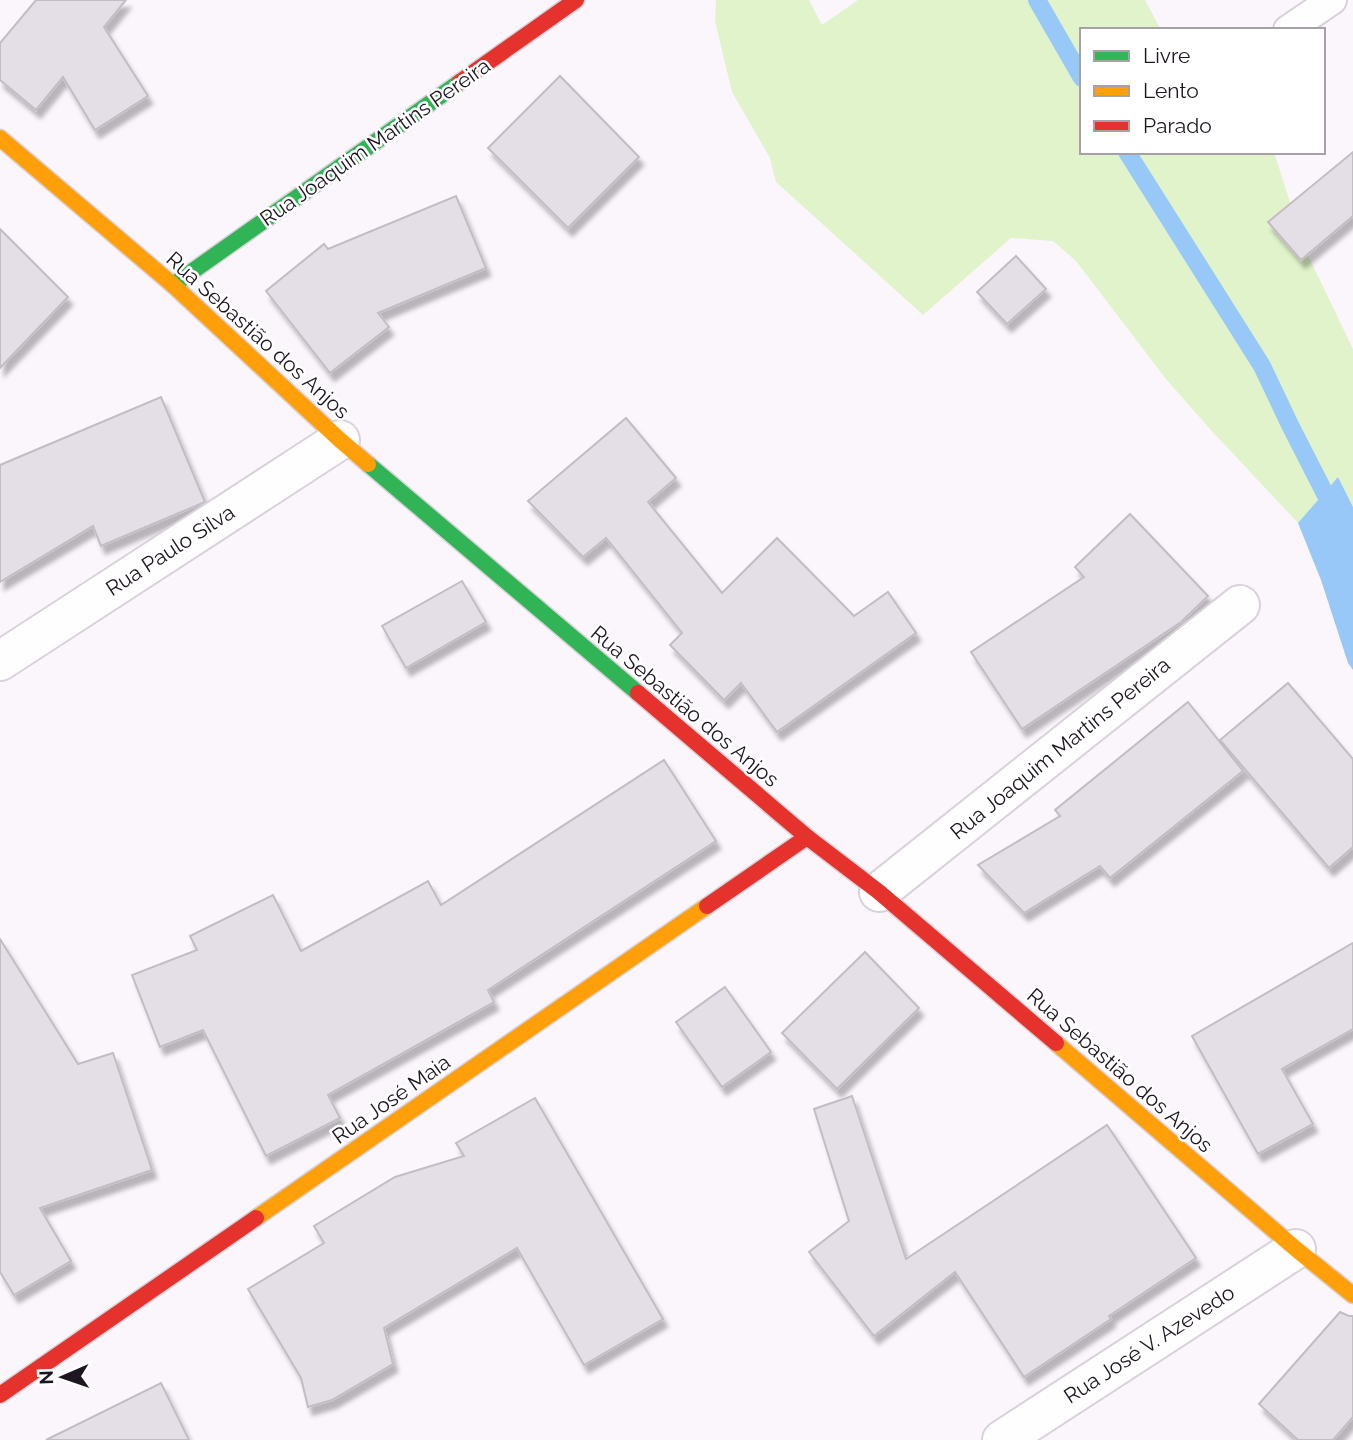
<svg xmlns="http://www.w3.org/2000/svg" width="1353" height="1440" viewBox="0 0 1353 1440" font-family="Raleway,sans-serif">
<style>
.green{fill:#e0f3cb}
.water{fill:#97c8f7}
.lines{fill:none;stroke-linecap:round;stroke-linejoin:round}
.stream{stroke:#97c8f7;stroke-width:18}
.building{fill:#e4dee6;stroke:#c2bcc4;stroke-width:2;filter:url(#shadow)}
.lane-casing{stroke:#d9d2db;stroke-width:32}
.street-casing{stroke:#d9d2db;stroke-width:42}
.fast-casing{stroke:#d9d2db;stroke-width:19}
.slow-casing{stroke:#d9d2db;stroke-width:19}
.jam-casing{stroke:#d9d2db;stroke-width:19}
.lane{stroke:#fefeff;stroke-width:28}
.street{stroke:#fefeff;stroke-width:38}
.fast{stroke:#30b455;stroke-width:16}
.slow{stroke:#ff9f0a;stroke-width:16}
.jam{stroke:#e5322d;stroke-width:16}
.labels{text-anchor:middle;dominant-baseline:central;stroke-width:5;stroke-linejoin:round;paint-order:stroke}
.street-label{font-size:21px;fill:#1d1520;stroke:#fff}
</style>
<defs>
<filter id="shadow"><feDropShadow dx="4.5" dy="8" stdDeviation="2" flood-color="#0004"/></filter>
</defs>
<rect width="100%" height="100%" fill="#fbf6fc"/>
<path class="green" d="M 716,0 L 809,0 L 822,25 L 858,0 L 1145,0 L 1161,30 L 1082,30 L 1082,152 L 1274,152 L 1305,249 L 1353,349 L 1353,507 L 1338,477 L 1298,523 L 1209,428 L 1166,379 L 1076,261 L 1053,241 L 1011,238 L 923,315 L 776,182 L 770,158 L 732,92 L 715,21 Z"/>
<path class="water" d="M 1338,477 L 1353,507 L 1353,670 L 1348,663 L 1321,580 L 1298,523 Z"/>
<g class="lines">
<g class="stream">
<path d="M 1037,0 L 1082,78"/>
<path d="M 1127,152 L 1262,366 L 1290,425 L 1340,523 L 1353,543"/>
</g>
</g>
<g class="building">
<path d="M 36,0 L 126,0 L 104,27 L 148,96 L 95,130 L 63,77 L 36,110 L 0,80 L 0,43 Z"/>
<path d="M 560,76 L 639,157 L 568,228 L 488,148 Z"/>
<path d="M 1353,152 L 1353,216 L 1301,260 L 1268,222 Z"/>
<path d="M 456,196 L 486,268 L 378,313 L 389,327 L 330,373 L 266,291 L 324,244 L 328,249 Z"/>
<path d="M 0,229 L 68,297 L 0,368 Z"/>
<path d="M 1016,256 L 1046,289 L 1007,324 L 977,292 Z"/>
<path d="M 161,397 L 205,502 L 101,546 L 93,526 L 0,582 L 0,465 Z"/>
<path d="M 626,418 L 676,478 L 648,502 L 722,593 L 777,538 L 854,616 L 888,592 L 916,633 L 777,732 L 741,683 L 724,700 L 670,645 L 682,633 L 606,538 L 583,557 L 528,501 Z"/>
<path d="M 1130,514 L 1208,596 L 1181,622 L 1022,729 L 971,652 L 1084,577 L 1075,567 Z"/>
<path d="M 462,581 L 486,622 L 406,668 L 382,626 Z"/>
<path d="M 1288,683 L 1353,759 L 1353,847 L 1329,868 L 1220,740 Z"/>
<path d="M 1188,702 L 1243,771 L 1110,878 L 1100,866 L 1024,913 L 978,865 L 1060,816 L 1055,810 Z"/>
<path d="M 664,760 L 716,841 L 488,990 L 494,1002 L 328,1095 L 340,1118 L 266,1156 L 203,1030 L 160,1047 L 132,975 L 197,950 L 190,936 L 273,895 L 301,951 L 428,881 L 441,905 Z"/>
<path d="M 0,939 L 78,1064 L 113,1053 L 152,1170 L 40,1208 L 71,1261 L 14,1295 L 0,1272 Z"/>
<path d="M 1353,943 L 1353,1029 L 1282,1069 L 1313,1124 L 1258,1154 L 1192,1036 Z"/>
<path d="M 865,952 L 919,1008 L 837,1089 L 782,1033 Z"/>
<path d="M 725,987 L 771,1052 L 722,1087 L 676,1022 Z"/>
<path d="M 852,1096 L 906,1259 L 1107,1125 L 1196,1258 L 1109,1316 L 1111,1319 L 1024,1377 L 955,1272 L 874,1336 L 809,1252 L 849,1221 L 814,1109 Z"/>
<path d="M 535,1098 L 663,1319 L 584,1365 L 517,1248 L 384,1328 L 393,1364 L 332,1400 L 308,1407 L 301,1378 L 248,1289 L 324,1243 L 314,1226 L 395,1177 L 464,1156 L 456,1143 Z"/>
<path d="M 1340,1312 L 1349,1316 L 1353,1316 L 1353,1417 L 1333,1440 L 1298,1440 L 1259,1404 Z"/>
<path d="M 161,1383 L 189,1440 L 46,1440 Z"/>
</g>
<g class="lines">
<g class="lane-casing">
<path id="lane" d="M 1288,30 L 1332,0"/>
</g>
<g class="street-casing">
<g id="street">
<path d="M 0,661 L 340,440"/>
<path d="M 879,892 L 1240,605"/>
<path d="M 1002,1440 L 1296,1249"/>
</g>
</g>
<g class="fast-casing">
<g id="fast">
<path d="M 173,285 L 460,82"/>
<path d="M 368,464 L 638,693"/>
</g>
</g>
<g class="slow-casing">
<g id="slow">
<path d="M 0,138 L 173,285 L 340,440 L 368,464"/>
<path d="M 1056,1043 L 1296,1249 L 1353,1295"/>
<path d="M 256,1218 L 707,906"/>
</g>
</g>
<g class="jam-casing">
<g id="jam">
<path d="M 460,82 L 576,0"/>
<path d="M 638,693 L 807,837 L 879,892 L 1056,1043"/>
<path d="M 707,906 L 807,837"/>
<path d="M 0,1395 L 256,1218"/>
</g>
</g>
<use href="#lane" class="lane"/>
<use href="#street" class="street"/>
<use href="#fast" class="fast"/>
<use href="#slow" class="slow"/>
<use href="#jam" class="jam"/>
</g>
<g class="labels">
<g class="street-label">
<text transform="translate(375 142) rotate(-35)">Rua Joaquim Martins Pereira</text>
<text transform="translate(258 335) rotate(42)">Rua Sebastião dos Anjos</text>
<text transform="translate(170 550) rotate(-33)">Rua Paulo Silva</text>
<text transform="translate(685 706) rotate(40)">Rua Sebastião dos Anjos</text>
<text transform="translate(1060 748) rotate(-39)">Rua Joaquim Martins Pereira</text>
<text transform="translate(1120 1070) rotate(41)">Rua Sebastião dos Anjos</text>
<text transform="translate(391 1099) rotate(-35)">Rua José Maia</text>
<text transform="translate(1149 1344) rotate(-33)">Rua José V. Azevedo</text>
</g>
</g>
<rect x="1080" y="28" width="245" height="126" fill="#ffffff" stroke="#a5a1a6" stroke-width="2"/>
<rect x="1094" y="51" width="35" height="10" fill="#30b455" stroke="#a5a1a6" stroke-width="2"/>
<text x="1143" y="63" font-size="21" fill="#1d1520">Livre</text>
<rect x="1094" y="86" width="35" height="10" fill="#ff9f0a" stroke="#a5a1a6" stroke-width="2"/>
<text x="1143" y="98" font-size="21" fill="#1d1520">Lento</text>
<rect x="1094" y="121" width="35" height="10" fill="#e5322d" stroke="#a5a1a6" stroke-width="2"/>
<text x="1143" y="133" font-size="21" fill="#1d1520">Parado</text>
<g transform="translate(63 1377) rotate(268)" stroke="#ffffff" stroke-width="5" paint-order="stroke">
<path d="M0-5L12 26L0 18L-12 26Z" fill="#1d1520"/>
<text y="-10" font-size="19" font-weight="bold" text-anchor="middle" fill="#1d1520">N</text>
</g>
</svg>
